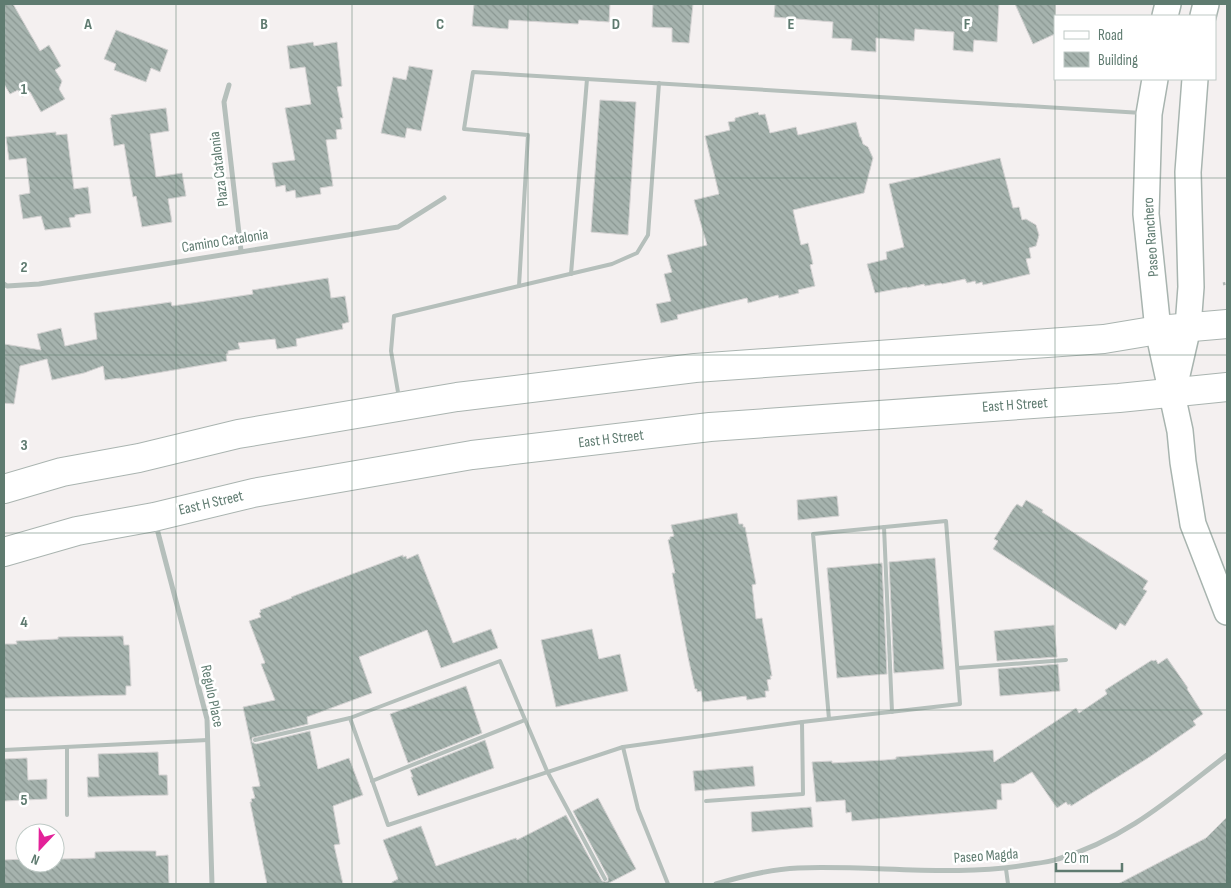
<svg xmlns="http://www.w3.org/2000/svg" width="1231" height="888" viewBox="0 0 1231 888" font-family="'Sofia Sans Condensed',sans-serif">
<style>
.building{fill:url(#building-back-hatch);stroke:#d5d3d3}
.lines{fill:none;stroke-linecap:round;stroke-linejoin:round}
.secondary-casing{stroke:#a8b4af;stroke-width:28}
.primary-casing{stroke:#aab4b0;stroke-width:30}
.path{stroke:#b1b8b5;stroke-width:3;stroke-dasharray:2.5 2.5;stroke-linecap:butt}
.lane{stroke:#b5bfbb;stroke-width:4}
.street{stroke:#b5bfbb;stroke-width:5}
.secondary{stroke:#fff;stroke-width:25}
.primary{stroke:#fff;stroke-width:28}
.grid{fill:none;stroke:#5f7b70;stroke-width:1;stroke-opacity:0.55}
.labels{text-anchor:middle;dominant-baseline:central;stroke-width:5;stroke-linejoin:round;paint-order:stroke}
.street-label{font-size:15px;fill:#5f7b70;stroke:#fff}
.grid-label{font-size:16px;text-anchor:middle;font-weight:bold;fill:#5f7b70;stroke:#fff;stroke-width:5;stroke-linejoin:round;paint-order:stroke}
</style>
<defs>
<pattern id="building-back-hatch" width="6" height="6" patternUnits="userSpaceOnUse" patternTransform="scale(1.25)"><rect width="6" height="6" fill="#a6b3ae"/><path d="M-1 5l2 2M0 0l6 6M5-1l2 2" fill="none" stroke="#8a9792"/></pattern>
</defs>
<rect width="100%" height="100%" fill="#f4f0f0"/>
<g class="building">
<path d="M 4,4 L 13,4 L 40,51 L 49,45 L 61,66 L 55,70 L 62,81 L 59,89 L 65,99 L 41,112 L 30,92 L 22,97 L 18,90 L 10,94 L 4,84 Z"/>
<path d="M 474,4 L 610,4 L 609,22 L 579,20 L 578,24 L 509,20 L 508,29 L 472,26 Z"/>
<path d="M 653,4 L 693,4 L 689,43 L 672,42 L 672,28 L 652,27 Z"/>
<path d="M 775,4 L 999,4 L 997,42 L 974,40 L 973,52 L 953,50 L 954,32 L 915,29 L 914,41 L 876,38 L 876,52 L 851,50 L 852,39 L 832,38 L 833,22 L 774,17 Z"/>
<path d="M 1015,4 L 1055,4 L 1055,34 L 1033,44 Z"/>
<path d="M 116,30 L 168,50 L 160,72 L 151,68 L 146,82 L 114,70 L 116,64 L 104,59 Z"/>
<path d="M 313,42 L 314,46 L 337,42 L 342,86 L 337,87 L 343,118 L 340,118 L 342,129 L 336,130 L 337,139 L 326,140 L 333,186 L 320,188 L 321,194 L 296,198 L 295,190 L 286,192 L 285,185 L 276,187 L 272,163 L 295,160 L 285,108 L 311,104 L 305,67 L 290,69 L 287,46 Z"/>
<path d="M 409,66 L 433,70 L 421,131 L 407,128 L 405,138 L 381,133 L 393,77 L 406,80 Z"/>
<path d="M 600,100 L 636,102 L 628,235 L 591,232 Z"/>
<path d="M 166,108 L 169,131 L 150,134 L 156,177 L 182,173 L 186,196 L 168,199 L 172,222 L 142,227 L 136,196 L 133,197 L 124,144 L 114,146 L 110,118 L 112,117 L 111,115 Z"/>
<path d="M 758,112 L 759,115 L 765,114 L 770,133 L 796,127 L 798,135 L 856,122 L 860,137 L 861,137 L 863,144 L 868,147 L 873,158 L 864,193 L 793,210 L 801,245 L 808,243 L 813,264 L 810,265 L 815,286 L 798,290 L 799,293 L 779,298 L 778,295 L 748,303 L 747,298 L 677,315 L 678,319 L 661,323 L 656,304 L 671,301 L 664,274 L 672,272 L 667,255 L 707,245 L 694,200 L 719,194 L 705,136 L 730,130 L 728,122 L 735,121 L 735,118 Z"/>
<path d="M 56,132 L 56,135 L 67,134 L 74,189 L 88,187 L 91,213 L 75,215 L 75,217 L 69,218 L 71,227 L 45,230 L 41,216 L 23,219 L 19,195 L 30,193 L 26,158 L 9,160 L 6,137 Z"/>
<path d="M 1000,158 L 1013,208 L 1019,207 L 1022,220 L 1026,219 L 1036,225 L 1039,235 L 1036,246 L 1029,248 L 1031,258 L 1026,259 L 1030,274 L 983,285 L 982,282 L 976,284 L 975,281 L 967,283 L 965,279 L 942,284 L 941,283 L 925,286 L 924,284 L 907,288 L 907,287 L 875,293 L 867,264 L 887,259 L 886,252 L 904,247 L 889,184 Z"/>
<path d="M 328,278 L 331,298 L 345,296 L 349,322 L 342,324 L 343,329 L 296,339 L 297,346 L 277,349 L 275,339 L 238,343 L 240,349 L 228,351 L 228,354 L 226,354 L 227,361 L 121,379 L 121,378 L 105,380 L 103,366 L 84,373 L 52,380 L 47,359 L 20,366 L 14,404 L 4,403 L 4,344 L 41,350 L 37,334 L 61,328 L 65,346 L 97,339 L 94,313 L 171,302 L 172,306 L 253,294 L 252,290 Z"/>
<path d="M 837,496 L 839,516 L 798,520 L 797,500 Z"/>
<path d="M 1026,500 L 1043,510 L 1042,512 L 1148,581 L 1143,589 L 1147,591 L 1125,626 L 1120,623 L 1116,630 L 993,549 L 998,541 L 994,539 L 1013,509 L 1017,504 L 1022,507 Z"/>
<path d="M 737,513 L 739,524 L 743,524 L 743,527 L 745,527 L 756,584 L 752,585 L 756,619 L 762,618 L 772,676 L 770,676 L 771,679 L 767,680 L 769,691 L 765,691 L 766,697 L 747,700 L 746,696 L 703,702 L 701,691 L 697,692 L 697,689 L 695,689 L 688,657 L 672,573 L 675,573 L 668,540 L 670,539 L 670,537 L 674,536 L 671,525 Z"/>
<path d="M 418,554 L 453,643 L 491,629 L 498,648 L 441,668 L 427,630 L 359,657 L 372,693 L 307,717 L 308,724 L 252,738 L 252,742 L 256,744 L 310,731 L 318,769 L 349,758 L 363,795 L 333,806 L 340,844 L 334,845 L 343,884 L 267,884 L 250,802 L 252,802 L 251,799 L 255,798 L 252,787 L 260,786 L 243,707 L 275,700 L 261,664 L 265,663 L 249,621 L 261,617 L 259,613 L 261,612 L 260,610 L 292,598 L 291,597 L 403,555 L 403,557 L 406,556 L 407,559 Z"/>
<path d="M 935,558 L 944,669 L 894,673 L 889,562 Z"/>
<path d="M 882,563 L 887,674 L 837,678 L 827,568 Z"/>
<path d="M 1054,625 L 1057,657 L 997,661 L 994,631 Z"/>
<path d="M 592,629 L 599,659 L 620,654 L 628,691 L 556,707 L 541,640 Z"/>
<path d="M 123,636 L 124,645 L 129,645 L 131,686 L 126,686 L 126,695 L 4,698 L 4,644 L 17,644 L 16,641 L 58,639 L 58,637 Z"/>
<path d="M 1167,658 L 1188,688 L 1187,689 L 1203,714 L 1193,721 L 1196,725 L 1148,758 L 1071,806 L 1070,804 L 1068,805 L 1066,802 L 1057,808 L 1032,772 L 1014,783 L 1001,784 L 1002,800 L 997,800 L 997,809 L 852,821 L 851,812 L 846,813 L 845,800 L 816,802 L 812,762 L 832,761 L 832,763 L 885,760 L 896,759 L 896,757 L 993,750 L 994,762 L 1076,708 L 1079,713 L 1107,694 L 1105,690 L 1152,660 L 1153,661 L 1156,660 L 1158,664 Z"/>
<path d="M 1058,664 L 1060,691 L 1000,696 L 998,669 Z"/>
<path d="M 466,686 L 482,733 L 408,763 L 390,714 Z"/>
<path d="M 485,740 L 494,768 L 418,796 L 411,777 L 413,777 L 410,770 Z"/>
<path d="M 158,752 L 159,775 L 167,775 L 168,795 L 88,797 L 87,777 L 99,777 L 98,754 Z"/>
<path d="M 27,758 L 28,780 L 47,779 L 47,799 L 4,801 L 4,759 Z"/>
<path d="M 753,766 L 755,786 L 695,791 L 693,771 Z"/>
<path d="M 598,798 L 636,869 L 607,884 L 392,884 L 392,882 L 398,879 L 383,840 L 421,826 L 436,866 L 516,838 L 517,840 L 566,815 L 602,881 L 606,882 L 608,881 L 608,877 L 573,811 Z"/>
<path d="M 811,807 L 813,827 L 752,832 L 751,812 Z"/>
<path d="M 1227,817 L 1227,884 L 1118,884 L 1206,838 Z"/>
<path d="M 120,851 L 156,851 L 156,856 L 168,855 L 169,884 L 4,884 L 4,860 L 25,859 L 25,863 L 55,863 L 55,857 L 62,857 L 62,859 L 95,858 L 95,852 Z"/>
</g>
<g class="lines">
<g class="secondary-casing">
<g id="secondary">
<path d="M 1165,16 L 1168,4"/>
<path d="M 1203,16 L 1206,4"/>
<path d="M 1155,79 L 1149,114 L 1146,214 L 1158,330 L 1180,431 L 1183,462 L 1193,524 L 1227,612"/>
<path d="M 1174,388 L 1188,327 L 1191,287 L 1188,172 L 1195,79"/>
</g>
</g>
<g class="primary-casing">
<g id="primary">
<path d="M 4,489 L 62,472 L 139,458 L 238,434 L 457,397 L 695,368 L 1104,339 L 1158,330 L 1227,324"/>
<path d="M 4,552 L 77,531 L 154,517 L 253,493 L 472,455 L 710,427 L 1119,398 L 1227,387"/>
</g>
</g>
<path class="path" d="M 1223,284 L 1227,283"/>
<g class="lane">
<path d="M 571,274 L 587,79"/>
<path d="M 519,286 L 612,264 L 637,253 L 648,235 L 659,83"/>
<path d="M 399,398 L 391,351 L 394,316 L 519,286 L 528,135 L 464,129 L 473,72 L 1142,113"/>
<path d="M 884,527 L 892,712"/>
<path d="M 958,668 L 1066,660"/>
<path d="M 350,718 L 500,661 L 547,771 L 605,879"/>
<path d="M 802,722 C 855,716 908,710 960,704 L 946,521 L 813,534 L 829,719"/>
<path d="M 255,740 L 350,718 L 388,825 L 623,747 L 638,809 L 668,884"/>
<path d="M 623,747 L 802,722 L 803,794 L 706,801"/>
<path d="M 4,750 L 208,740"/>
<path d="M 372,781 L 525,720"/>
<path d="M 67,815 L 67,747"/>
<path d="M 1006,869 L 1008,884"/>
</g>
<g class="street">
<path d="M 229,85 L 224,102 L 241,251"/>
<path d="M 4,284 L 7,286 L 39,284 L 398,227 L 444,198"/>
<path d="M 156,525 L 207,719 L 212,884"/>
<path d="M 716,884 C 743,876 770,869 798,868 C 876,865 954,878 1032,864 C 1040,863 1049,862 1058,859 C 1126,839 1172,797 1227,755"/>
</g>
<use href="#secondary" class="secondary"/>
<use href="#primary" class="primary"/>
</g>
<path class="grid" d="M 176,4 L 176,884M 352,4 L 352,884M 528,4 L 528,884M 703,4 L 703,884M 879,4 L 879,884M 1055,4 L 1055,16M 1055,79 L 1055,884M 4,178 L 1227,178M 4,355 L 1227,355M 4,533 L 1227,533M 4,710 L 1227,710"/>
<g class="labels">
<g class="street-label">
<text transform="translate(219 169) rotate(-97)">Plaza Catalonia</text>
<text transform="translate(1151 237) rotate(-94)">Paseo Ranchero</text>
<text transform="translate(225 241) rotate(-9)">Camino Catalonia</text>
<text transform="translate(1015 405) rotate(-4)">East H Street</text>
<text transform="translate(611 439) rotate(-7)">East H Street</text>
<text transform="translate(211 503) rotate(-13)">East H Street</text>
<text transform="translate(212 696) rotate(78)">Regulo Place</text>
<text transform="translate(986 856) rotate(-4)">Paseo Magda</text>
</g>
</g>
<g class="grid-label">
<text x="88" y="29">A</text>
<text x="264" y="29">B</text>
<text x="440" y="29">C</text>
<text x="616" y="29">D</text>
<text x="791" y="29">E</text>
<text x="967" y="29">F</text>
<text x="24" y="94">1</text>
<text x="24" y="272">2</text>
<text x="24" y="450">3</text>
<text x="24" y="627">4</text>
<text x="24" y="805">5</text>
</g>
<rect width="1231" height="888" fill="none" stroke="#5f7b70" stroke-width="10"/>
<rect x="1054" y="15" width="162" height="65" fill="#ffffff" stroke="#bfcac6"/>
<rect x="1064" y="31" width="25" height="8" fill="#ffffff" stroke="#bfcac6"/>
<text x="1098" y="40" font-size="15" fill="#5f7b70">Road</text>
<rect x="1064" y="52" width="25" height="15" fill="url(#building-back-hatch)" stroke="#bfcac6"/>
<text x="1098" y="65" font-size="15" fill="#5f7b70">Building</text>
<g transform="translate(40 848) rotate(202)"><circle r="24" fill="#ffffff" stroke="#bfcac6"/>
<path d="M0-4L9 19L0 12L-9 19Z" fill="#e32199"/>
<text y="-8" font-size="14" font-weight="bold" text-anchor="middle" fill="#5f7b70">N</text>
</g>
<path d="M1056 863v8h66v-8" fill="none" stroke="#5f7b70" stroke-width="2.5"/>
<text x="1064" y="863" font-size="15" fill="#5f7b70" stroke="#ffffff" stroke-width="4" paint-order="stroke">20 m</text>
</svg>
